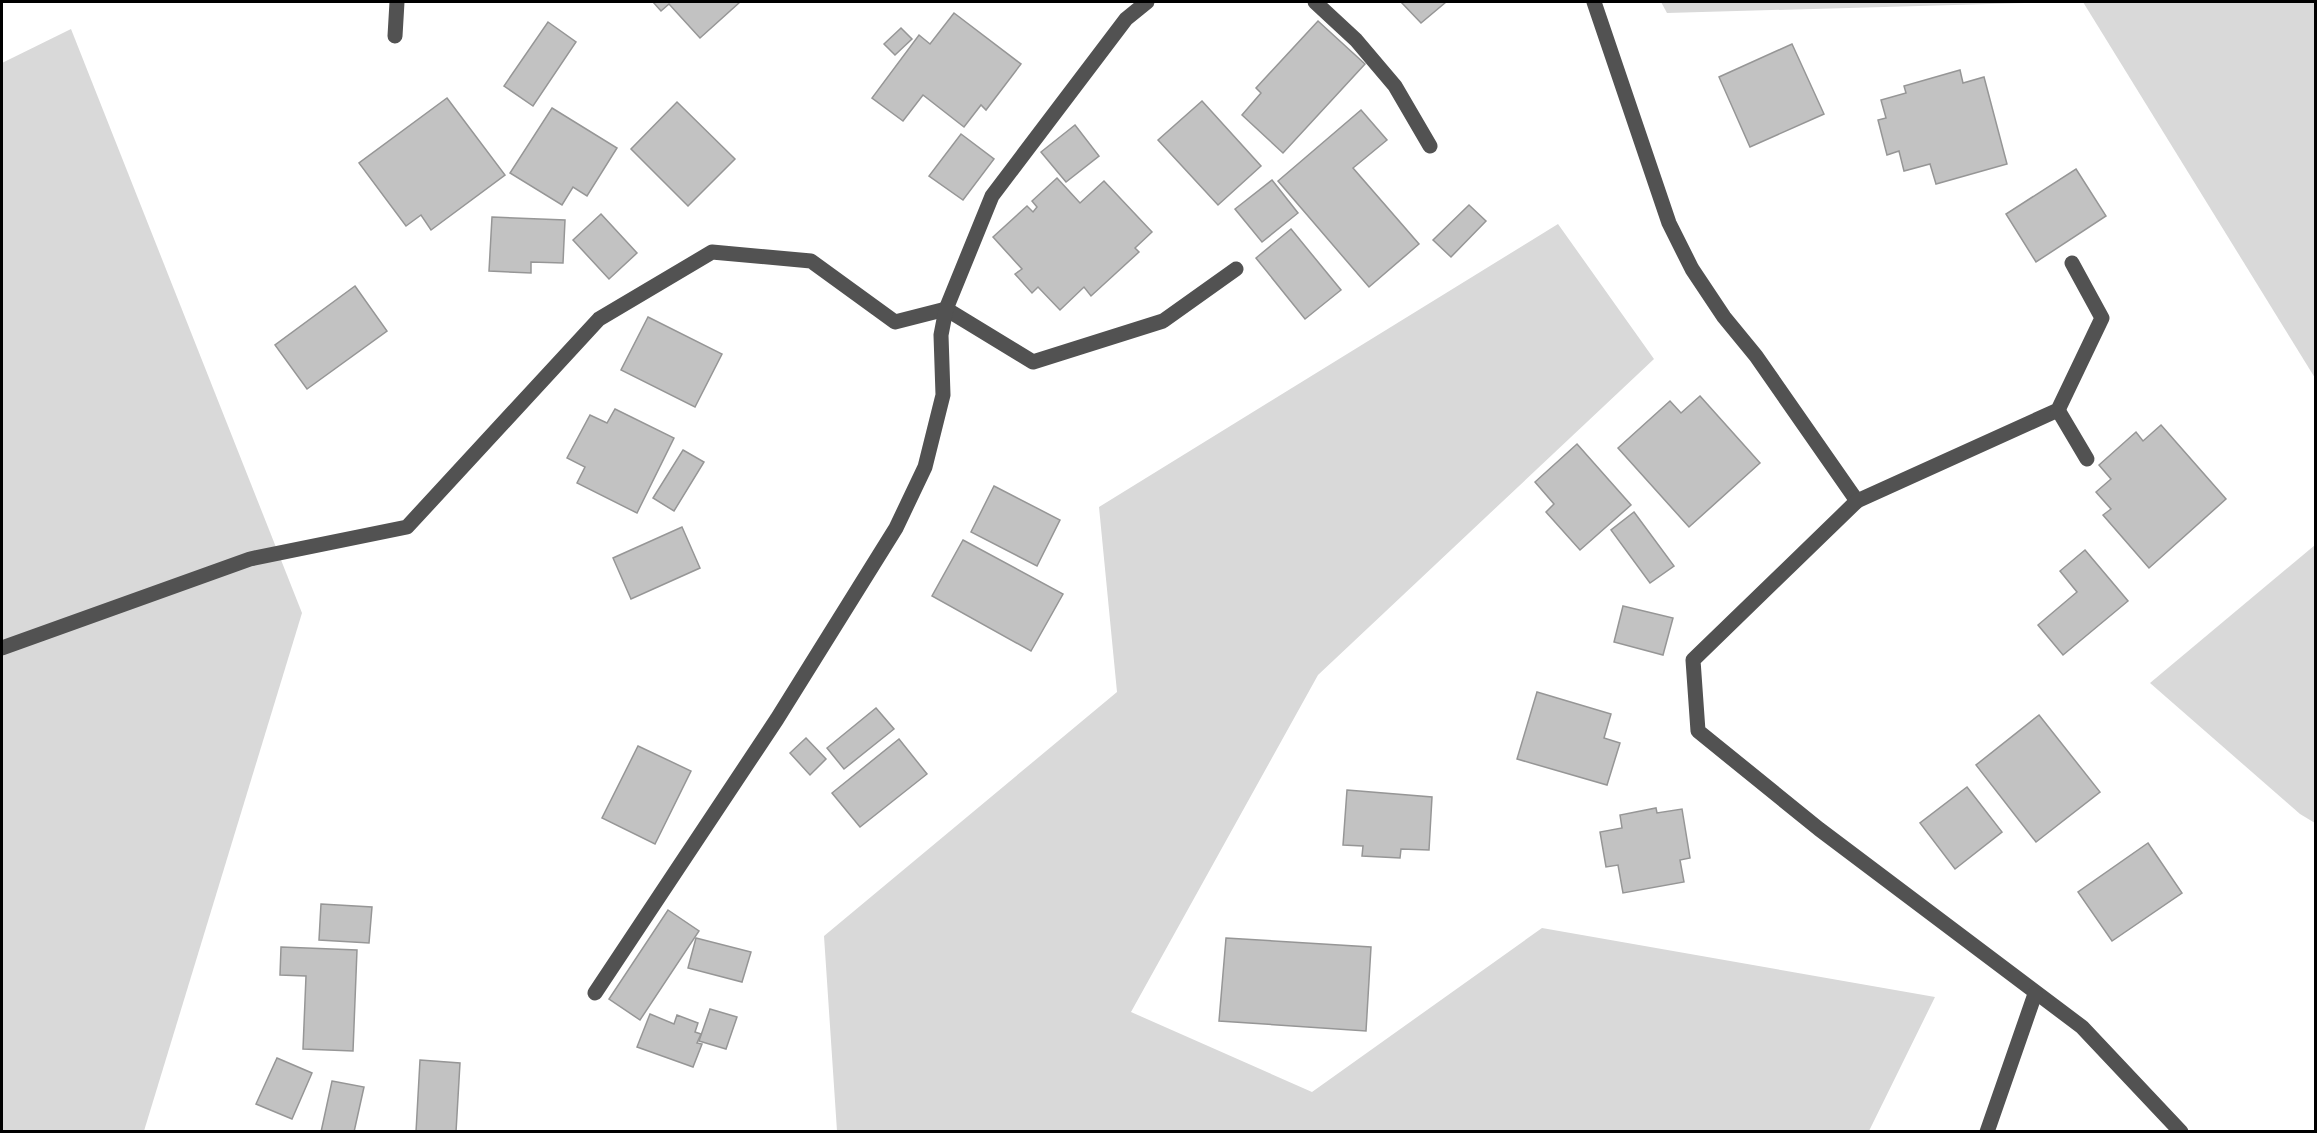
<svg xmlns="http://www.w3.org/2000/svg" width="2317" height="1133" viewBox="0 0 2317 1133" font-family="'Asap Condensed',sans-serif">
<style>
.green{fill:#d9d9d9}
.building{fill:#c2c2c2;stroke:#969696;stroke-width:1.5}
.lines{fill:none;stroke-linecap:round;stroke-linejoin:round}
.minor{stroke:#525252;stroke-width:15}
</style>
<rect width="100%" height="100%" fill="#fff"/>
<g class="green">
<path d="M 1661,2 L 2058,2 L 1667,13 Z"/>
<path d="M 2083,2 L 2315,2 L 2315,378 Z"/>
<path d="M 71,29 L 302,613 L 144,1131 L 2,1132 L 2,63 Z"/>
<path d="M 1558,224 L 1654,359 L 1318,675 L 1131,1012 L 1312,1092 L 1542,928 L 1935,997 L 1869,1131 L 837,1131 L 824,936 L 1117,692 L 1099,507 Z"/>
<path d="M 2315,545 L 2315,823 L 2300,814 L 2150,683 Z"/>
</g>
<g class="building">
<path d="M 653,2 L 740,2 L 700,38 L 669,4 L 661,11 Z"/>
<path d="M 1401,2 L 1446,2 L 1421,23 Z"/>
<path d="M 954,13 L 1021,64 L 986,110 L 981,105 L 964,127 L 923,95 L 903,121 L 872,98 L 919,35 L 930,44 Z"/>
<path d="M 1318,21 L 1365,64 L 1283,153 L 1242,115 L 1261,93 L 1256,88 Z"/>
<path d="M 548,22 L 576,42 L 533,106 L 504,86 Z"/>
<path d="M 901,28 L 912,39 L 895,55 L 884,44 Z"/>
<path d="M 1792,44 L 1824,114 L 1750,147 L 1719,77 Z"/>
<path d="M 1960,70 L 1963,83 L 1984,77 L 2007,164 L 1936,184 L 1930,164 L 1904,171 L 1899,151 L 1887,155 L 1878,120 L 1886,118 L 1881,100 L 1906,93 L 1904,86 Z"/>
<path d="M 447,98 L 505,175 L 431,230 L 421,215 L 406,226 L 359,163 Z"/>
<path d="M 1202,101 L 1261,166 L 1218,205 L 1158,140 Z"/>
<path d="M 677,102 L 735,159 L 688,206 L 631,149 Z"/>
<path d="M 552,108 L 617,148 L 587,196 L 573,187 L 562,205 L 510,173 Z"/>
<path d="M 1361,110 L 1387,140 L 1353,168 L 1419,244 L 1369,287 L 1278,181 Z"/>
<path d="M 1075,125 L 1099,156 L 1066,182 L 1041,152 Z"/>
<path d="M 961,134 L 994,159 L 963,200 L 929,176 Z"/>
<path d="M 2076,169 L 2106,216 L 2036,262 L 2006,214 Z"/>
<path d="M 1057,178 L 1080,203 L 1104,181 L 1152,232 L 1135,248 L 1139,252 L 1091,296 L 1084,287 L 1060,310 L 1038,287 L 1032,293 L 1015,274 L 1022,269 L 993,237 L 1027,206 L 1033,212 L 1037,207 L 1032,201 Z"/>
<path d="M 1272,180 L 1298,213 L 1262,242 L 1235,209 Z"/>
<path d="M 1469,205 L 1486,221 L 1451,257 L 1433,240 Z"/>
<path d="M 601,214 L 637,253 L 609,279 L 573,240 Z"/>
<path d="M 492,217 L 565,220 L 563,263 L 531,262 L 531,273 L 489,271 Z"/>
<path d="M 1291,229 L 1341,290 L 1305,319 L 1256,258 Z"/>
<path d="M 355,286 L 387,331 L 307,389 L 275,345 Z"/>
<path d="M 648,317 L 722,354 L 695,407 L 621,370 Z"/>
<path d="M 1700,396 L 1760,463 L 1689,527 L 1618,448 L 1670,401 L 1681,413 Z"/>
<path d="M 615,409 L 674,438 L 637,513 L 577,483 L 585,467 L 567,458 L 590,415 L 607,423 Z"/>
<path d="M 2161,425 L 2226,499 L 2149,568 L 2103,515 L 2111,509 L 2096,492 L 2111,479 L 2099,465 L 2136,432 L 2143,441 Z"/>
<path d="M 1577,444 L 1631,505 L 1580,550 L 1546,512 L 1554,504 L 1535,482 Z"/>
<path d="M 683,450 L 704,462 L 674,511 L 653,498 Z"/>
<path d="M 994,486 L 1060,520 L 1037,566 L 971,532 Z"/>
<path d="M 1634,512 L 1674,566 L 1650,583 L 1611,530 Z"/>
<path d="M 682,527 L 700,568 L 631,599 L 613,558 Z"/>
<path d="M 963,540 L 1063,594 L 1031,651 L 932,596 Z"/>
<path d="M 2085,550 L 2128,601 L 2063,655 L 2038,625 L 2077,592 L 2060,571 Z"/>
<path d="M 1623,606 L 1673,618 L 1663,655 L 1614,642 Z"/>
<path d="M 1537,692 L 1611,714 L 1604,738 L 1620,743 L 1607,785 L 1517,759 Z"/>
<path d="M 876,708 L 894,729 L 844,769 L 827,748 Z"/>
<path d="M 2039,715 L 2100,792 L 2036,842 L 1976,765 Z"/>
<path d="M 806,738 L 826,759 L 810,775 L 790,753 Z"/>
<path d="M 899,739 L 927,774 L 860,827 L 832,793 Z"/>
<path d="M 638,746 L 691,771 L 655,844 L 602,818 Z"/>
<path d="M 1967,787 L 2002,832 L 1955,869 L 1920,823 Z"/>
<path d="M 1347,790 L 1432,797 L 1429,850 L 1401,849 L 1400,858 L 1362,856 L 1363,846 L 1343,845 Z"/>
<path d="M 1656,808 L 1657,813 L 1682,809 L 1690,858 L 1680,860 L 1684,882 L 1623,893 L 1618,865 L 1606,867 L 1600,832 L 1622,828 L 1620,815 Z"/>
<path d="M 2148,843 L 2182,893 L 2112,941 L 2078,892 Z"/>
<path d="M 321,904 L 372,907 L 369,943 L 319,940 Z"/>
<path d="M 668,910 L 699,931 L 640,1020 L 609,999 Z"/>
<path d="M 696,938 L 751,952 L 742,982 L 688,968 Z"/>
<path d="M 1226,938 L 1371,947 L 1366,1031 L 1219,1021 Z"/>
<path d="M 281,947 L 357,950 L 353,1051 L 303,1049 L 306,976 L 280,975 Z"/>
<path d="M 710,1009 L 737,1017 L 726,1049 L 699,1041 Z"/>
<path d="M 650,1014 L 674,1024 L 677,1015 L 698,1023 L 695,1032 L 701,1034 L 697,1043 L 702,1044 L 693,1067 L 637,1047 Z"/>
<path d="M 277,1058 L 312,1073 L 292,1119 L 256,1104 Z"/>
<path d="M 420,1060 L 460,1063 L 456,1132 L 416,1132 Z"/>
<path d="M 332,1081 L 364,1087 L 354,1132 L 321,1132 Z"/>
</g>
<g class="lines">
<g class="minor">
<path d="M 1315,2 L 1356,40 L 1395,86 L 1430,146"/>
<path d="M 1594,2 L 1669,223 L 1692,269 L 1724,317 L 1756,356 L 1857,501"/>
<path d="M 395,36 L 397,2"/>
<path d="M 2072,263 L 2102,318 L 2058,410 L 1857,501 L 1693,660 L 1698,731 L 1819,829 L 2082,1027 L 2181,1132"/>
<path d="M 2058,410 L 2087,459"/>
<path d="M 2,648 L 250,559 L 407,527 L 599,319 L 712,252 L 811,261 L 895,322 L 946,309 L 1033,362 L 1163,321 L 1236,269"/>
<path d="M 595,993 L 777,719 L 896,528 L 925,467 L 943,395 L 941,335 L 946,309 L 992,196 L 1126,19 L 1147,2"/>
<path d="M 1987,1132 L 2035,994"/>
</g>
</g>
<rect width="2317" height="1133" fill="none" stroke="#000000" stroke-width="6"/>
</svg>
